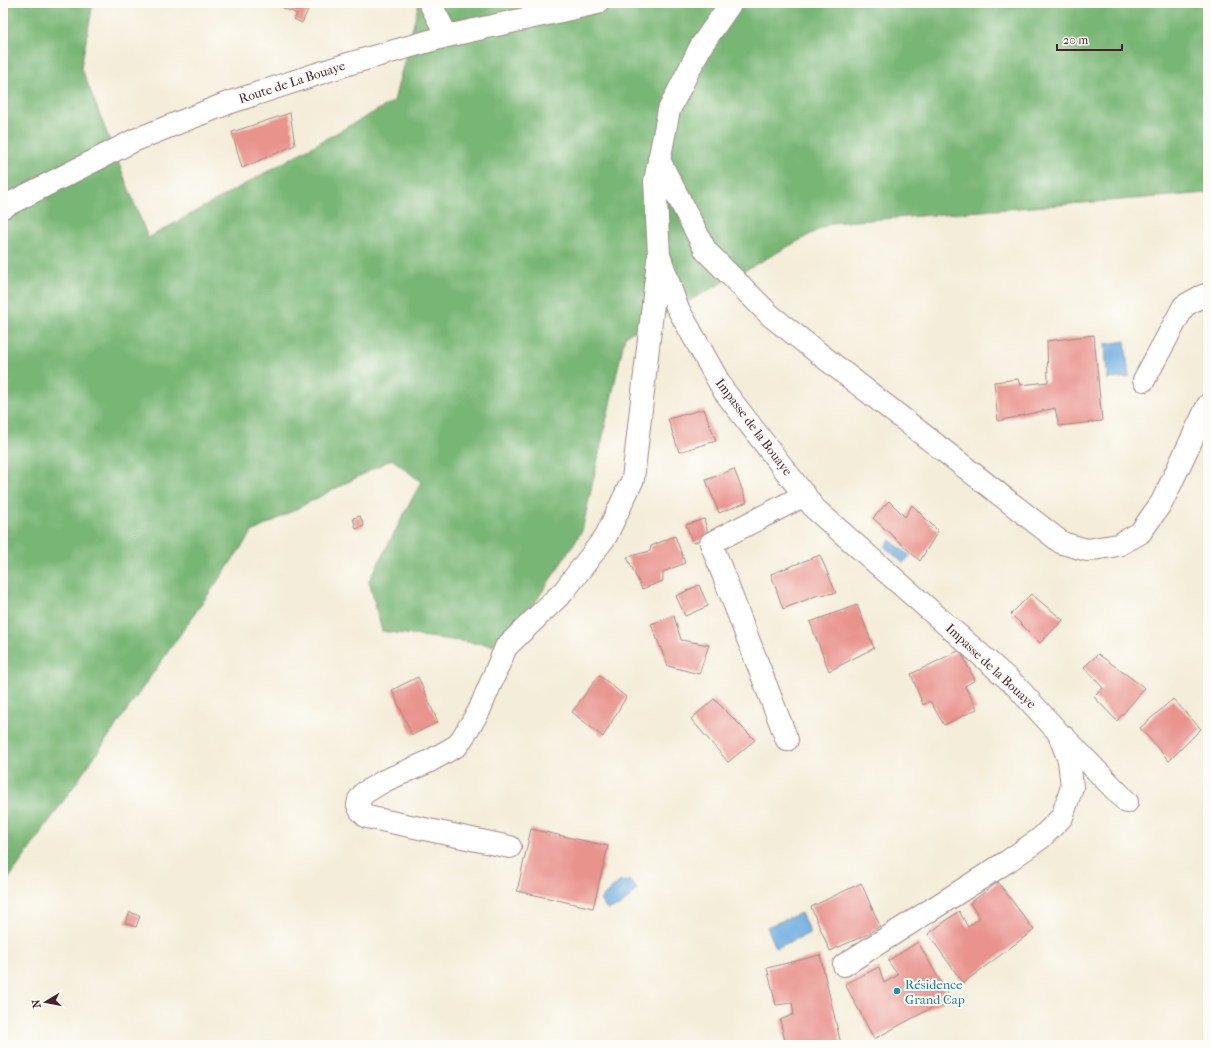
<svg xmlns="http://www.w3.org/2000/svg" width="1211" height="1048" viewBox="0 0 1211 1048" font-family="'IM FELL French Canon',serif">
<style>
.forest{fill:#78b675;stroke:#616a50}
.water{fill:#6cacdf;stroke:#5b6685}
.building{fill:#e9938d}
.lines{fill:none;stroke-linecap:round;stroke-linejoin:round}
.minor-casing{stroke:#9f8682;stroke-width:24}
.major-casing{stroke:#9f8682;stroke-width:24}
.minor{stroke:#fff;stroke-width:22}
.major{stroke:#fff;stroke-width:22}
.culture-dot{fill:#0f9aa8;stroke:#fdfcf7;stroke-width:1.5}
.labels{text-anchor:middle;dominant-baseline:central;stroke-width:4;stroke-linejoin:round;paint-order:stroke}
.street-label{font-size:13px;fill:#4a1f2b;stroke:#fdfcf7}
.culture-label{font-size:13px;fill:#0d838f;stroke:#fdfcf7;text-anchor:start}
</style>
<rect width="100%" height="100%" fill="#fdfcf7"/>
<filter id="ink" filterUnits="userSpaceOnUse"><feTurbulence type="fractalNoise" baseFrequency=".025" numOctaves="2"/><feDisplacementMap in="SourceGraphic" scale="8" xChannelSelector="R" yChannelSelector="G"/><feConvolveMatrix kernelMatrix="1 2 1 2 8 2 1 2 1" color-interpolation-filters="sRGB"/></filter>
<filter id="wash" filterUnits="userSpaceOnUse"><feTurbulence type="fractalNoise" baseFrequency=".012" numOctaves="4" result="noise"/><feDisplacementMap in="SourceGraphic" scale="16" xChannelSelector="R" yChannelSelector="G"/><feGaussianBlur stdDeviation="0.9" result="paint"/><feColorMatrix in="noise" values="0 0 0 0 0 0 0 0 0 0 0 0 0 0 0 0 0 1.4 0 .05"/><feComposite in="paint" operator="in"/></filter>
<g filter="url(#wash)">
<rect width="100%" height="100%" fill="#f4edd9"/>
<path class="forest" d="M 3,3 L 93,3 L 81,67 L 148,238 L 394,101 L 419,3 L 1208,3 L 1208,193 L 831,223 L 625,336 L 582,531 L 506,647 L 382,631 L 369,581 L 421,482 L 392,459 L 252,532 L 3,887 Z"/>
<g class="water">
<path d="M 1125,341 L 1129,377 L 1107,379 L 1105,344 Z"/>
<path d="M 890,540 L 910,556 L 903,563 L 885,547 Z"/>
<path d="M 630,881 L 637,889 C 628,899 621,908 607,909 L 600,900 L 605,895 L 619,882 Z"/>
<path d="M 801,913 L 810,933 L 776,948 L 767,927 Z"/>
</g>
<g id="blocks">
<g class="building">
<path d="M 272,3 L 311,3 L 302,23 L 294,19 L 297,14 Z"/>
<path d="M 290,113 L 295,145 L 242,168 L 232,132 Z"/>
<path d="M 3,142 L 7,159 L 3,160 Z"/>
<path d="M 1094,335 L 1102,421 L 1059,426 L 1055,408 L 998,421 L 994,382 L 1018,379 L 1020,385 L 1048,382 L 1047,341 Z"/>
<path d="M 704,409 L 716,441 L 679,452 L 668,419 Z"/>
<path d="M 734,469 L 747,502 L 719,513 L 706,480 Z"/>
<path d="M 889,501 L 905,517 L 912,505 L 938,531 L 920,561 L 873,518 Z"/>
<path d="M 360,516 L 364,526 L 356,529 L 353,518 Z"/>
<path d="M 704,519 L 709,537 L 693,543 L 686,525 Z"/>
<path d="M 675,536 L 685,563 L 663,572 L 663,581 L 642,589 L 627,557 L 650,551 L 651,546 Z"/>
<path d="M 820,555 L 836,593 L 818,595 L 783,609 L 771,574 Z"/>
<path d="M 699,585 L 708,606 L 685,616 L 676,596 Z"/>
<path d="M 1031,594 L 1063,620 L 1040,643 L 1011,614 Z"/>
<path d="M 857,605 L 874,648 L 829,671 L 810,622 Z"/>
<path d="M 674,616 L 681,640 L 709,645 L 699,674 L 668,666 L 651,624 Z"/>
<path d="M 960,650 L 975,680 L 965,686 L 977,709 L 944,725 L 930,701 L 923,705 L 911,674 Z"/>
<path d="M 1098,654 L 1145,688 L 1117,721 L 1094,697 L 1103,688 L 1084,667 Z"/>
<path d="M 599,675 L 626,697 L 603,737 L 572,712 Z"/>
<path d="M 418,677 L 438,722 L 412,735 L 392,690 Z"/>
<path d="M 714,699 L 755,740 L 728,762 L 691,719 Z"/>
<path d="M 1173,699 L 1201,729 L 1169,761 L 1140,728 Z"/>
<path d="M 531,829 L 608,846 L 593,908 L 517,891 Z"/>
<path d="M 998,882 L 1034,930 L 963,983 L 928,934 L 959,911 L 968,927 L 980,918 L 970,903 Z"/>
<path d="M 861,883 L 880,926 L 868,934 L 830,951 L 811,907 Z"/>
<path d="M 130,912 L 140,916 L 136,927 L 125,923 Z"/>
<path d="M 918,942 L 950,998 L 874,1039 L 845,984 L 879,967 L 884,983 L 898,975 L 888,961 Z"/>
<path d="M 820,955 L 841,1044 L 837,1045 L 786,1045 L 780,1020 L 794,1014 L 792,1003 L 776,1005 L 767,968 Z"/>
</g>
</g>
</g>
<g filter="url(#ink)">
<use href="#blocks" fill-opacity="0" stroke="#9f8682" stroke-width="1"/>
<g class="lines">
<g class="minor-casing">
<g id="minor">
<path d="M 430,3 L 447,36"/>
<path d="M 731,3 L 701,46 L 669,110 L 655,181 L 659,255 L 677,307 L 724,391 L 815,509 L 1016,686 L 1058,732 L 1069,760 L 1072,787 L 1062,817 L 1041,838 L 1008,861 L 844,965"/>
<path d="M 659,160 L 706,251 L 771,316 L 1062,543 L 1087,550 L 1118,545 L 1140,533 L 1162,502 L 1208,405"/>
<path d="M 1144,380 L 1184,306 L 1200,297 L 1208,294"/>
<path d="M 1064,737 L 1127,802"/>
<path d="M 787,740 L 711,543 L 805,495"/>
<path d="M 510,847 L 367,817 L 361,811 L 358,805 L 359,800 L 364,793 L 384,781 L 428,762 L 458,745 L 479,711 L 506,647 L 564,591 L 606,536 L 633,479 L 658,260"/>
</g>
</g>
<g class="major-casing">
<path id="major" d="M 3,207 L 135,140 L 228,103 L 348,64 L 447,36 L 597,3"/>
</g>
<use href="#minor" class="minor"/>
<use href="#major" class="major"/>
</g>
</g>
<circle class="culture-dot" cx="897" cy="991" r="4"/>
<g class="labels">
<g class="street-label">
<text transform="translate(292 82) rotate(-18)">Route de La Bouaye</text>
<text transform="translate(754 427) rotate(53)">Impasse de la Bouaye</text>
<text transform="translate(991 666) rotate(43)">Impasse de la Bouaye</text>
</g>
<g class="culture-label">
<text x="905" y="984">Résidence<tspan x="905" dy="15">Grand Cap</tspan></text>
</g>
</g>
<rect width="1211" height="1048" fill="none" stroke="#fdfcf7" stroke-width="16"/>
<g transform="translate(46 1002) rotate(260)" stroke="#fdfcf7" stroke-width="3" paint-order="stroke">
<path d="M0-3L7 15L0 10L-7 15Z" fill="#4a1f2b"/>
<text y="-6" font-size="11" font-weight="bold" text-anchor="middle" fill="#4a1f2b">N</text>
</g>
<path d="M1057 44v6h65v-6" fill="none" stroke="#4a1f2b" stroke-width="2"/>
<text x="1063" y="44" font-size="12" fill="#4a1f2b" stroke="#fdfcf7" stroke-width="3" paint-order="stroke">20 m</text>
</svg>
